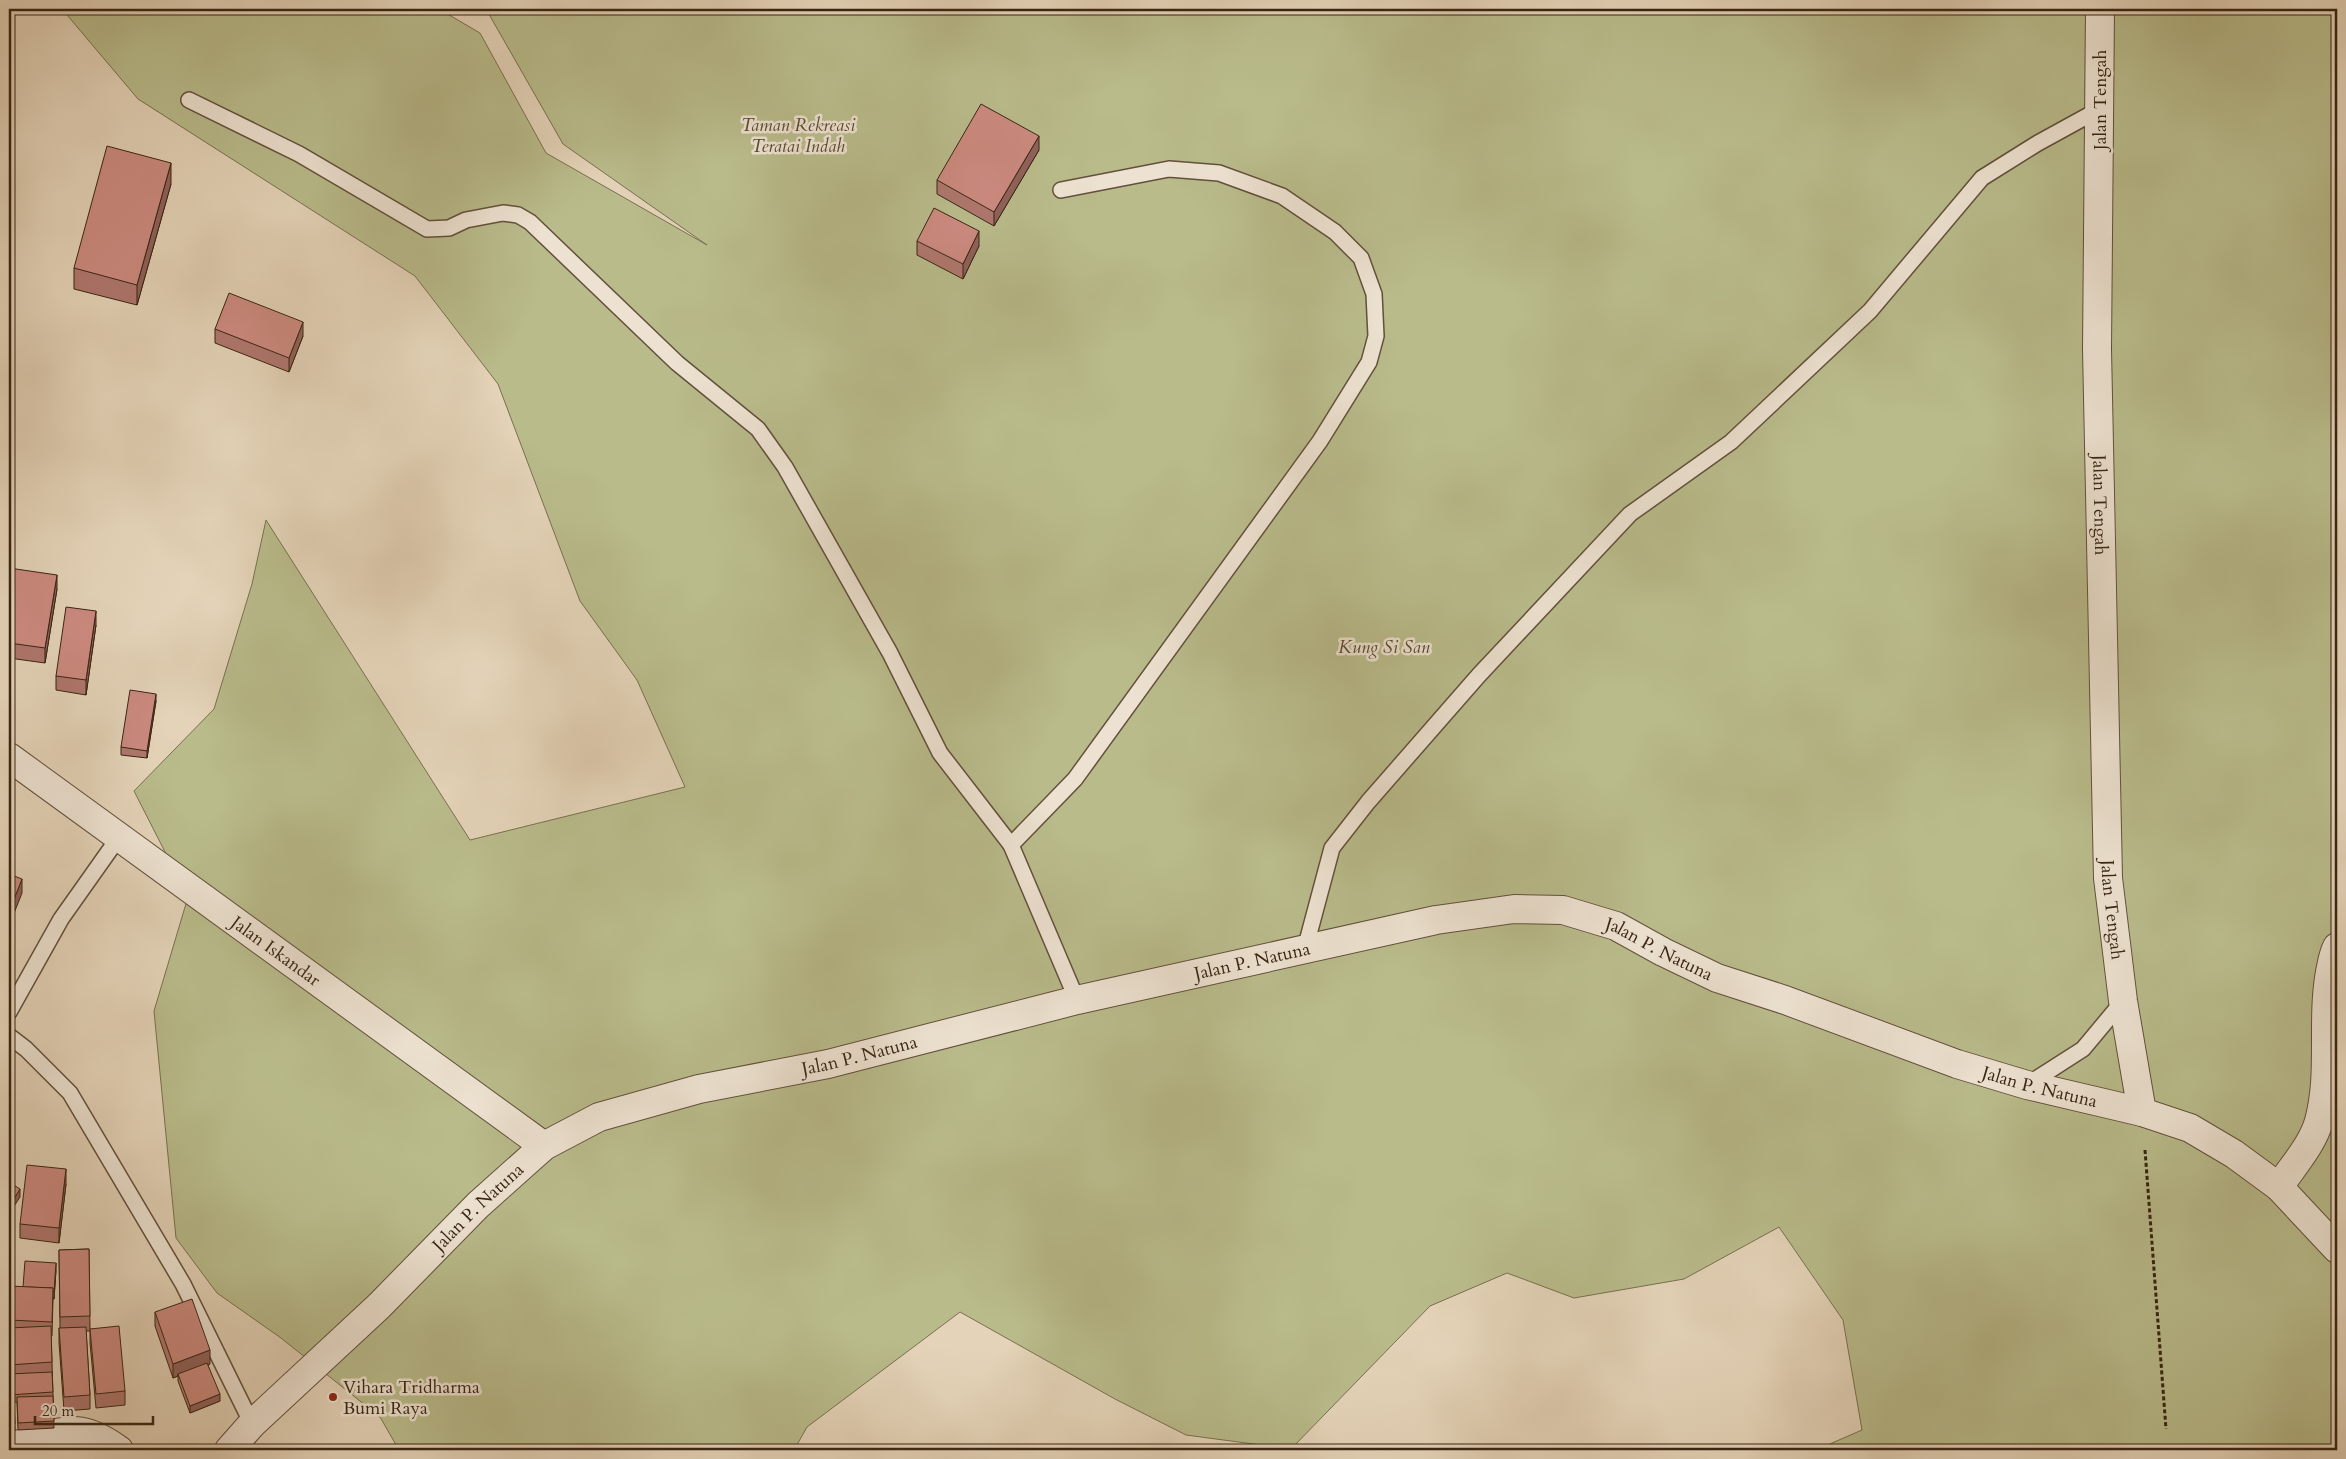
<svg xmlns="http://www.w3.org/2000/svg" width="2346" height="1459" viewBox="0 0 2346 1459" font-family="Cardo,serif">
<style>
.green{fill:#b9bb8b;stroke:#78704f}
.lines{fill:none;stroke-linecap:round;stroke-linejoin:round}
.lane-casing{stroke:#63503c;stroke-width:18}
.street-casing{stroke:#63503c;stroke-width:30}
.path{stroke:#382513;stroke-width:3;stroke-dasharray:4 2.5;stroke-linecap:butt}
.lane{stroke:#ede2d1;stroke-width:15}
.street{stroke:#ede2d1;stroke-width:28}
.wall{fill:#af776e;stroke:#382513}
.shaded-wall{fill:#8f615a;stroke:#382513}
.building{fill:#cc8a80;stroke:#382513}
.poi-dot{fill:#8f2418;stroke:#ede2d1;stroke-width:2}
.labels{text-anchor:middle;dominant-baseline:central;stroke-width:5;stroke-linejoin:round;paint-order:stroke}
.street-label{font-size:18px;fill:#382513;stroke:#ede2d1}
.park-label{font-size:18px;font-style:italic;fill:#584a31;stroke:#ede2d1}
.poi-label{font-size:18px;fill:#382513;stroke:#ede2d1;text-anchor:start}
</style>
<rect width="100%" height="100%" fill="#e4d3b8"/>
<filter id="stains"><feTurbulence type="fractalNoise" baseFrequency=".004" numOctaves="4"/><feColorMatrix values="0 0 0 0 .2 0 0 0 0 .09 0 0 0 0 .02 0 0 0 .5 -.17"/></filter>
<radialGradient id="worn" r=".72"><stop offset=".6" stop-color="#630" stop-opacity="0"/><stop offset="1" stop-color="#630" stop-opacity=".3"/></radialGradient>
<path class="green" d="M 62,9 L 439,9 L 480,33 L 546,153 L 707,245 L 563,144 L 486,9 L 2337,9 L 2337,1450 L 1816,1450 L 1862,1430 L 1843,1320 L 1779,1227 L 1684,1279 L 1574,1298 L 1507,1273 L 1430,1306 L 1291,1449 L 1186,1435 L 1115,1399 L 960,1312 L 807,1427 L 794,1450 L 399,1450 L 380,1417 L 281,1338 L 217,1293 L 176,1238 L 154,1011 L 188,897 L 134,791 L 214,709 L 252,584 L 266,520 L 470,840 L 685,787 L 637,680 L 580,601 L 498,384 L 415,276 L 138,99 Z"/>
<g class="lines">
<g class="lane-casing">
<g id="lane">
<path d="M 189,100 L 299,154 L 427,229 L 449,228 L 466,220 L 503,213 L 518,215 L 530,222 L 677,363 L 758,429 L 785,467 L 890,653 L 940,753 L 1011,845 L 1077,1000"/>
<path d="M 1011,845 L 1075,779 L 1320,441 L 1369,362 L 1376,336 L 1374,294 L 1361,258 L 1335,232 L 1282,196 L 1219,173 L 1169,169 L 1061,190"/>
<path d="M 1305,949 L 1332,848 L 1368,802 L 1479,675 L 1630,514 L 1731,442 L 1870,311 L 1982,178 L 2038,143 L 2100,109"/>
<path d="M 9,1012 L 61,919 L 119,837"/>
<path d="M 9,1036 L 26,1049 L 70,1093 L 183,1284 L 252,1424"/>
<path d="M 2027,1085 L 2083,1049 L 2123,1001"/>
</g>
</g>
<g class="street-casing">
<g id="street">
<path id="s1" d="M 2100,9 L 2097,349 L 2108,878 L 2123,1001 L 2142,1112"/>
<path id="s2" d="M 9,757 L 544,1146"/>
<path d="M 2279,1187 C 2292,1167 2313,1144 2319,1121 C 2332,1073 2321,1021 2330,972 C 2332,963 2333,954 2337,947"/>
<path d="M 9,1445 C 20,1446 28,1442 39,1438 C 73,1426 90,1429 119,1450"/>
<path id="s3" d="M 229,1450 L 252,1424 L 379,1306 L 478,1205 L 544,1146 L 599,1117 L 699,1089 L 828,1064 L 1077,1000 L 1436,920 L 1514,909 L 1563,910 L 1616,926 L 1663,952 L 1717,978 L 1785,1000 L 1957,1064 L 2027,1085 L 2142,1112 L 2190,1128 L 2234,1154 L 2279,1187 L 2337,1249"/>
</g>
</g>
<path class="path" d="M 2145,1150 L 2166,1429"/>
<use href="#lane" class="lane"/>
<use href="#street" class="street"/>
</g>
<g class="wall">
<path d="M 1039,150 L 994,226 L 937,194 L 937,180 Z"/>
<path d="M 171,184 L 137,305 L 74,289 L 74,268 Z"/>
<path d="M 917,241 L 979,246 L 963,279 L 917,255 Z"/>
<path d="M 215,329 L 303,336 L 289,372 L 215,343 Z"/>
<path d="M 9,568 L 57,589 L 45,663 L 9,658 Z"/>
<path d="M 96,625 L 86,695 L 56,690 L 56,676 Z"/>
<path d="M 156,701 L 147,758 L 121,755 L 121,747 Z"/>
<path d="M 66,1184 L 59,1243 L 20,1238 L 20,1224 Z"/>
<path d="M 89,1249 L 90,1329 L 125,1391 L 125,1405 L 96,1408 L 90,1343 L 90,1331 L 86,1331 L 90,1395 L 90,1409 L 64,1411 L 59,1343 L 59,1328 L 60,1328 L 59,1250 Z"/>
<path d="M 56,1270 L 54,1299 L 53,1299 L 52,1336 L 51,1336 L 52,1362 L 54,1428 L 18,1430 L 17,1402 L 14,1402 L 15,1431 L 9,1432 L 9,1286 L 23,1287 Z"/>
<path d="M 155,1312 L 210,1364 L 208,1365 L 220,1401 L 190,1413 L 178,1381 L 178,1376 L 173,1378 L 155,1326 Z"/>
</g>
<g class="shaded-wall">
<path d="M 1039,136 L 1039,150 L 994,226 L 994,212 Z"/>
<path d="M 171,163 L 171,184 L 137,305 L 137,285 Z"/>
<path d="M 979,231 L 979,246 L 963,279 L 963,264 Z"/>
<path d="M 303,322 L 303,336 L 289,372 L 289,358 Z"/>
<path d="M 57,575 L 57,589 L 45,663 L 45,648 Z"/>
<path d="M 96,611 L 96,625 L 86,695 L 86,680 Z"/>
<path d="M 156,694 L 156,701 L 147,758 L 147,751 Z"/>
<path d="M 22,879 L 22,893 L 9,926 L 9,912 Z"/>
<path d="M 66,1169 L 66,1184 L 59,1243 L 59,1228 Z"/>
<path d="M 20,1189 L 20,1197 L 9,1214 L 9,1207 Z"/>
<path d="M 56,1263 L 56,1270 L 54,1299 L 54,1292 Z"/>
<path d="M 210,1350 L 210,1364 L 178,1376 L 178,1374 L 178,1376 L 173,1378 L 173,1364 Z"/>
<path d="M 220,1394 L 220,1401 L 190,1413 L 190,1406 Z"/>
</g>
<g class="building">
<path d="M 981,104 L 1039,136 L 994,212 L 937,180 Z"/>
<path d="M 107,146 L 171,163 L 137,285 L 74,268 Z"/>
<path d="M 934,208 L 979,231 L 963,264 L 917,241 Z"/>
<path d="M 229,293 L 303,322 L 289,358 L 215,329 Z"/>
<path d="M 9,568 L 57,575 L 45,648 L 9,643 Z"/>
<path d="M 66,607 L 96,611 L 86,680 L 56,676 Z"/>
<path d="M 130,690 L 156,694 L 147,751 L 121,747 Z"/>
<path d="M 9,874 L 22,879 L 9,912 Z"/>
<path d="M 27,1165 L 66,1169 L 59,1228 L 20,1224 Z"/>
<path d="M 9,1182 L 20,1189 L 9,1207 Z"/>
<path d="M 89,1249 L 90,1316 L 60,1317 L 59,1250 Z"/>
<path d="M 25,1261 L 56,1263 L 54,1292 L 53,1292 L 53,1288 L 23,1287 Z"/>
<path d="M 9,1286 L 53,1288 L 52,1322 L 9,1320 Z"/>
<path d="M 192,1299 L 210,1350 L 173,1364 L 155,1312 Z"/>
<path d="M 51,1326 L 52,1362 L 9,1365 L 9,1328 Z"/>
<path d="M 119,1326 L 125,1391 L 96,1394 L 90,1329 Z"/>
<path d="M 86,1327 L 90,1395 L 64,1397 L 59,1328 Z"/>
<path d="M 207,1363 L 220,1394 L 190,1406 L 178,1374 Z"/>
<path d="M 52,1372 L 53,1392 L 9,1395 L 9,1374 Z"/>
<path d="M 53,1396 L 54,1421 L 18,1423 L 17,1397 Z"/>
<path d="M 9,1398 L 14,1398 L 15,1424 L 9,1424 Z"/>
</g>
<circle class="poi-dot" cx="333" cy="1397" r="5"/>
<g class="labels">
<g class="street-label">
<text transform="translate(2100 100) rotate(-90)">Jalan Tengah</text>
<text stroke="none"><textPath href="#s1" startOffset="496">Jalan Tengah</textPath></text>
<text stroke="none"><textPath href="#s1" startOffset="901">Jalan Tengah</textPath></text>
<text stroke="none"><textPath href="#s3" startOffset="1592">Jalan P. Natuna</textPath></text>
<text stroke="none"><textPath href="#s2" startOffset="330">Jalan Iskandar</textPath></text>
<text stroke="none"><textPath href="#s3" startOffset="1172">Jalan P. Natuna</textPath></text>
<text stroke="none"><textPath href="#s3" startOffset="768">Jalan P. Natuna</textPath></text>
<text stroke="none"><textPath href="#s3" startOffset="1998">Jalan P. Natuna</textPath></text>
<text stroke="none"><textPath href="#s3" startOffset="348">Jalan P. Natuna</textPath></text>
</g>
<g class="park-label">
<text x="798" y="125">Taman Rekreasi<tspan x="798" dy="21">Teratai Indah</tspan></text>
<text x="1384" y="647">Kung Si San</text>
</g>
<g class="poi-label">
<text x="343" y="1387">Vihara Tridharma<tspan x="343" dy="21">Bumi Raya</tspan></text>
</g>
</g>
<rect width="2346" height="1459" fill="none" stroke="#e4d3b8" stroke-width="30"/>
<rect x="10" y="10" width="2326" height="1439" fill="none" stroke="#382513" stroke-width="2.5"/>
<rect x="15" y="15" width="2316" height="1429" fill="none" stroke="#382513"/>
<path d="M35 1416v8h118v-8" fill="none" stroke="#382513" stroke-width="2.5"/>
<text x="42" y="1416" font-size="15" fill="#382513" stroke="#ede2d1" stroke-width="4" paint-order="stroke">20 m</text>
<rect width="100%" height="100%" filter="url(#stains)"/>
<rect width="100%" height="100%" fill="url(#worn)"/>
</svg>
